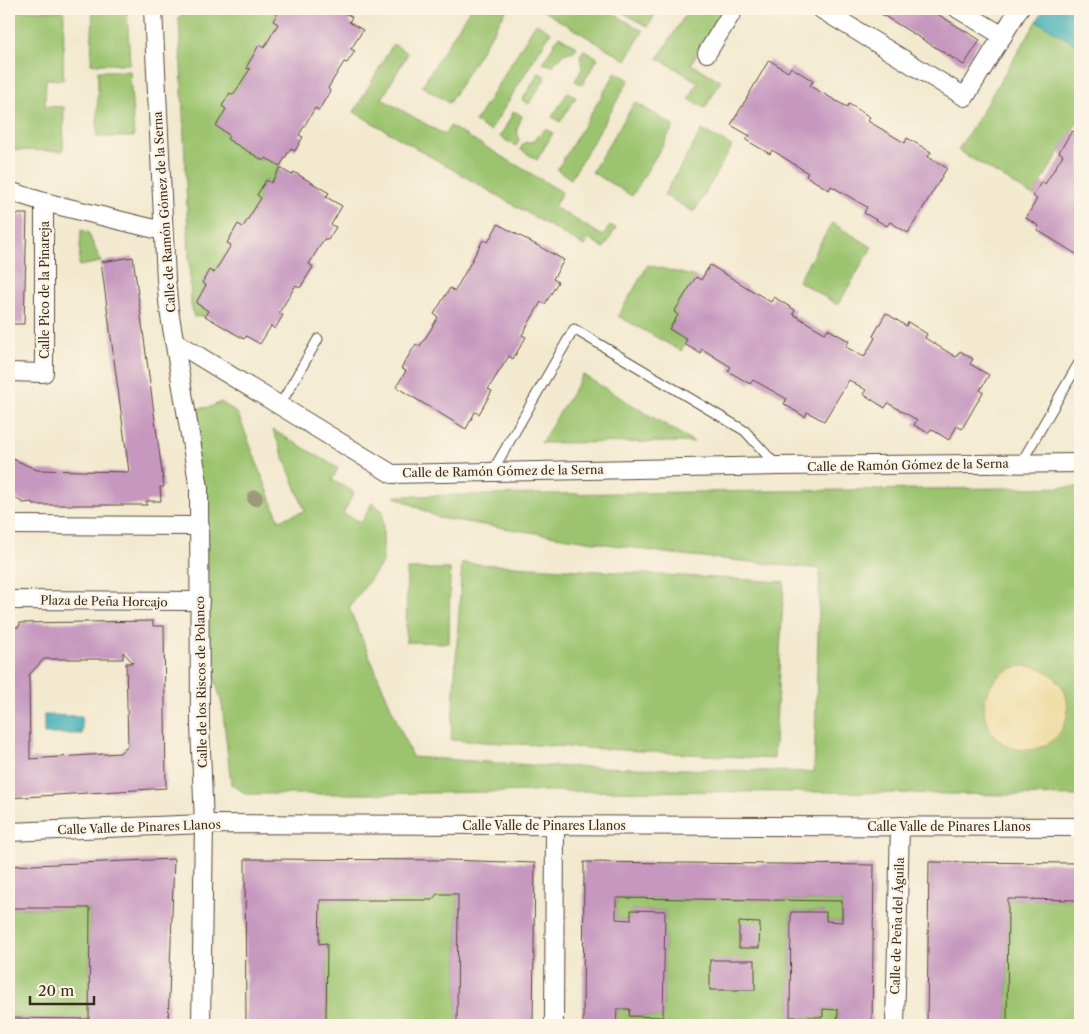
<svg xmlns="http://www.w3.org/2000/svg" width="1089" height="1034" viewBox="0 0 1089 1034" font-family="'Libre Caslon Text',serif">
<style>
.green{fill:#9cc46f;stroke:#6c7746}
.sand{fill:#eeda9e;stroke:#94825e}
.water{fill:#39abb2;stroke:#3a6a68}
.building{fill:#c698bf;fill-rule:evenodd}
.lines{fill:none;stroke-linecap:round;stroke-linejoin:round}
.lane-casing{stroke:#564739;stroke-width:11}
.street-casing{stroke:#564739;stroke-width:20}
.lane{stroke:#fff;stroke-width:9}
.street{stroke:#fff;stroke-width:18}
.tree{fill:#9d997b}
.labels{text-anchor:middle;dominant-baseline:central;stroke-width:5;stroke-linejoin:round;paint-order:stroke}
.street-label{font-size:12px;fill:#3b2a1e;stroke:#fcf5e5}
</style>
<rect width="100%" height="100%" fill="#fcf5e5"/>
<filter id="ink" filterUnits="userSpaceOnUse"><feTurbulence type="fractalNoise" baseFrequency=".02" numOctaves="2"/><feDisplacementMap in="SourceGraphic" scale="10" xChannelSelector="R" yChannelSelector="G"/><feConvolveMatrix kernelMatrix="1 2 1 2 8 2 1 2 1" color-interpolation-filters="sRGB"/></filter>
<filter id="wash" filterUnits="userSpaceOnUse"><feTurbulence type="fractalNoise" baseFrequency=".0096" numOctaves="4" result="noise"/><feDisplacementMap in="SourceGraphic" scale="20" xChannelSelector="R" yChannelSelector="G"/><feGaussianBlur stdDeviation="1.12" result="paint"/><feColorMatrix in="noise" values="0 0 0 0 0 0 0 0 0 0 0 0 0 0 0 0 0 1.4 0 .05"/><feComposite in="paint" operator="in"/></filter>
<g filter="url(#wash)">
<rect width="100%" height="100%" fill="#f2e9cf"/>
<g class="green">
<path d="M 93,9 L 127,9 L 130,64 L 91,64 Z"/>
<path d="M 184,9 L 280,9 L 273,20 L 278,24 L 264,48 L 259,46 L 246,67 L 250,69 L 233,95 L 222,106 L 226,109 L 216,126 L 229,135 L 227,139 L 263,161 L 266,158 L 280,166 L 280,168 L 271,183 L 266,180 L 257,195 L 261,198 L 243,227 L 238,225 L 227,243 L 231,245 L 214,273 L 209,270 L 202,282 L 206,285 L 196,303 L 208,311 L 205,316 L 194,317 L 191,304 L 179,18 Z"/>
<path d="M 470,9 L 507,9 L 449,103 L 422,86 Z"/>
<path d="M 540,9 L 606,9 L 643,31 L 626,60 Z"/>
<path d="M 617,9 L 658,9 L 648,27 Z"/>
<path d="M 689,9 L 724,9 L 691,64 L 721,81 L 705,108 L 689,99 L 698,82 L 658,58 Z"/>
<path d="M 9,10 L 64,11 L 63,80 L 46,79 L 45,106 L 64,107 L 63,151 L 9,150 Z"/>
<path d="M 1037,21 L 1080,47 L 1080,118 L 1033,196 L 958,150 Z"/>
<path d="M 536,23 L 551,32 L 490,131 L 475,122 Z"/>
<path d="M 559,36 L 577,47 L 574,51 L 564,54 L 552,66 L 543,63 Z"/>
<path d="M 393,44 L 408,53 L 382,99 L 445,135 L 450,126 L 562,192 L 554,207 L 603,236 L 610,225 L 616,228 L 604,248 L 589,239 L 584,246 L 354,112 Z"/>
<path d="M 584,50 L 598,58 L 582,85 L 575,81 L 582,69 L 580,55 Z"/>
<path d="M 98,71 L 130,71 L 134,137 L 97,137 Z"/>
<path d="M 616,72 L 629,80 L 571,179 L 557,170 Z"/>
<path d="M 539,73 L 546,77 L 529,104 L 522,100 Z"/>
<path d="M 568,92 L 576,97 L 560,122 L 552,117 Z"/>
<path d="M 635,102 L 674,126 L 632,196 L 592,172 Z"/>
<path d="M 514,111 L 522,116 L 517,129 L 519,141 L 516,146 L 500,137 Z"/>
<path d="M 545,129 L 553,133 L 537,160 L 520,149 L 524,143 L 534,141 Z"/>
<path d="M 702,130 L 732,146 L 694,212 L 664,195 Z"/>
<path d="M 832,223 L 872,247 L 838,305 L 798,281 Z"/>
<path d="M 81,230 L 88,232 L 101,262 L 79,266 Z"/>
<path d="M 648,265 L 696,277 L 674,312 L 678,315 L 669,329 L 687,340 L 681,351 L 618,316 Z"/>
<path d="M 583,375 L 694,442 L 541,443 Z"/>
<path d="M 221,402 L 238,414 L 279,520 L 305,511 L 273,430 L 338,468 L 332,480 L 354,492 L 343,514 L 362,522 L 372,503 L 383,511 L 383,562 L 349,608 L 412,757 L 545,766 L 814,772 L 820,569 L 672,554 L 439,518 L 394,496 L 1080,487 L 1080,796 L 822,792 L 542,791 L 373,794 L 246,794 L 231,784 L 222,704 L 206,647 L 191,409 L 210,407 Z"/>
<path d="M 462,563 L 784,582 L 774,759 L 451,740 Z"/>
<path d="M 407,569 L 450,569 L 449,643 L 406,642 Z"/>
<path d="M 437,894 L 458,894 L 457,1025 L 425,1025 L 423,1022 L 358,1023 L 355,1025 L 326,1025 L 327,944 L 319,944 L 320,900 L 432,900 Z"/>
<path d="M 616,898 L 842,901 L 842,922 L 826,921 L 825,912 L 791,912 L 790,1017 L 823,1017 L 823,1009 L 838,1010 L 837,1025 L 616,1025 L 617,1009 L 630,1009 L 630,1016 L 663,1017 L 665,911 L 631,910 L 631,920 L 616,919 Z"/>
<path d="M 1008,899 L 1080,900 L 1080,1025 L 1007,1025 Z"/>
<path d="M 9,908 L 90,908 L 89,1019 L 9,1018 Z"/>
</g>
<circle class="sand" cx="1026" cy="708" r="42"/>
<g class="water">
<path d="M 1044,9 L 1080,9 L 1080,47 L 1037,21 Z"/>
<path d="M 44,715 L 82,716 L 82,734 L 44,734 Z"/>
</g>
<g id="blocks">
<g class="building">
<path d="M 280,9 L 338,9 L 352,17 L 349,22 L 363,30 L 351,49 L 355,51 L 347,63 L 344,62 L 328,88 L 330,91 L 319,110 L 315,108 L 299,135 L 303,137 L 295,151 L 291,148 L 280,166 L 266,158 L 264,161 L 227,139 L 229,135 L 216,126 L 226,109 L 222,106 L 230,93 L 233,95 L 250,69 L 246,68 L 259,45 L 264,48 L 278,24 L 273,21 Z"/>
<path d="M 873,9 L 929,9 L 980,40 L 964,65 Z"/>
<path d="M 769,60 L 788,72 L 791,67 L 813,81 L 810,86 L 847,107 L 849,104 L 870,117 L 868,121 L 905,143 L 907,138 L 931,152 L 928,157 L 947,168 L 908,233 L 890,222 L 887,226 L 864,213 L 867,207 L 831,186 L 829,190 L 806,176 L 808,173 L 772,150 L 770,154 L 746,140 L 750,136 L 731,125 Z"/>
<path d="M 1080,127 L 1080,251 L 1079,250 L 1076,254 L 1037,230 L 1039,226 L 1026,218 L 1037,199 L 1033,196 L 1041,182 L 1045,184 L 1063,155 L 1059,152 L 1072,131 L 1076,133 Z"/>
<path d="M 280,168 L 292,175 L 294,172 L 329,193 L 326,197 L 342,206 L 331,225 L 336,227 L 328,240 L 324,239 L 309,264 L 313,267 L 300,288 L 296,285 L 279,313 L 283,315 L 275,329 L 271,326 L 260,344 L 246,336 L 244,339 L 205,316 L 208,311 L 196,303 L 206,285 L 202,283 L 209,270 L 214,273 L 231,245 L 227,243 L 238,224 L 243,227 L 261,198 L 257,195 L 266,180 L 271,183 Z"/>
<path d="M 9,214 L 27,214 L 24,324 L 9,324 Z"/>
<path d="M 498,224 L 564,260 L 553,279 L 558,282 L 545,304 L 541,302 L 522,335 L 526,337 L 513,359 L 509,356 L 488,389 L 492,391 L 479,414 L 475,412 L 466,429 L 396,387 L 406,371 L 401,368 L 416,344 L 420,346 L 431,329 L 438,317 L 434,314 L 450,288 L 455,291 L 483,240 L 488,242 Z"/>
<path d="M 133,257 L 164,487 L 160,487 L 161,501 L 146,501 L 147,505 L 33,505 L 34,502 L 23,503 L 9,494 L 9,457 L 37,470 L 129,472 L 101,262 Z"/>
<path d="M 710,265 L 771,302 L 774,297 L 795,310 L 793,314 L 811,325 L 825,333 L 828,329 L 849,341 L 846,347 L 864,357 L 875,338 L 873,336 L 886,313 L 906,326 L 908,322 L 927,334 L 925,338 L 956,357 L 960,351 L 973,359 L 970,364 L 989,375 L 980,390 L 983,392 L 962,429 L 957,426 L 949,440 L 931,429 L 928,433 L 914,425 L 917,420 L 888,403 L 885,408 L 863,394 L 866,390 L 849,380 L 824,421 L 807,412 L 805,417 L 784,404 L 787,399 L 753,380 L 750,384 L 728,371 L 731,367 L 702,349 L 700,353 L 684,344 L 687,340 L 669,329 L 678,315 L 674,312 L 696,277 L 701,280 Z"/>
<path d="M 153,621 L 153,626 L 164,626 L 166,788 L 9,798 L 9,633 L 13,627 L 19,627 L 20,623 ZM 123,652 L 133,663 L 126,663 L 128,745 L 120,753 L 30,759 L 29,675 L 44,659 L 123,659 Z"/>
<path d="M 174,859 L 168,1025 L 9,1025 L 9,1018 L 89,1019 L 90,908 L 9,908 L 9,866 Z"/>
<path d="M 245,859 L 448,860 L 535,863 L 533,1025 L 457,1025 L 458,894 L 437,894 L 432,900 L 320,900 L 319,944 L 327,943 L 326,1025 L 246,1025 Z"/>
<path d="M 584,862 L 874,865 L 872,1025 L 837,1025 L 838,1010 L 823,1009 L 823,1017 L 790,1017 L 791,912 L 826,912 L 826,921 L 842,922 L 842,901 L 616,898 L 616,919 L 631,920 L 631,910 L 665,911 L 663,1017 L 629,1016 L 630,1009 L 617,1009 L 616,1025 L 583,1025 Z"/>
<path d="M 929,862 L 1080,863 L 1080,900 L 1008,899 L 1007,1025 L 927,1025 Z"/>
<path d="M 739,922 L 760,923 L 759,948 L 739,948 Z"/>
<rect x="710" y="960" width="45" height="30"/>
<path d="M 423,1022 L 425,1025 L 354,1025 L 358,1023 Z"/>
</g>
</g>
</g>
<g filter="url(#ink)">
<use href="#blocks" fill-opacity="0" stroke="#564739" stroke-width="1"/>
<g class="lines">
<g class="lane-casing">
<g id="lane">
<path d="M 280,405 L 318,339"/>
<path d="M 1021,463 L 1080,361"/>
<path d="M 492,472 L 574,329 L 745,431 L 777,466"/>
</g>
</g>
<g class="street-casing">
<g id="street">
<path d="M 153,9 L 166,280 L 169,310 L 199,488 L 200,725 L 204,824 L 201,1025"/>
<path d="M 821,9 L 965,97 L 1019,9"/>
<path d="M 958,9 L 1003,36"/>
<path d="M 707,53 L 734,9"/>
<path d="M 9,191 L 44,202 L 163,231"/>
<path d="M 174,341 L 392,474 L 777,466 L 1080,463"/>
<path d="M 9,372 L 44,373 L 44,202"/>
<path d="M 9,525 L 200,526"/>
<path d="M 9,600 L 200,601"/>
<path d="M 9,832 L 204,824 L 1080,827"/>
<path d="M 554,1025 L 555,825"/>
<path d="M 895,1025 L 900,826"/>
</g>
</g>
<use href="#lane" class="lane"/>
<use href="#street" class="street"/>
</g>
<circle class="tree" cx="255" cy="498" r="8"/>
</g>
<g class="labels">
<g class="street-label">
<text transform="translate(164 212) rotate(-94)">Calle de Ramón Gómez de la Serna</text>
<text transform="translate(44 290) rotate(-90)">Calle Pico de la Pinareja</text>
<text transform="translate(908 465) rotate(-1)">Calle de Ramón Gómez de la Serna</text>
<text transform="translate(503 471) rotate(-1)">Calle de Ramón Gómez de la Serna</text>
<text transform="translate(104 601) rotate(1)">Plaza de Peña Horcajo</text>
<text transform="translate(201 682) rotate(-91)">Calle de los Riscos de Polanco</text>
<text x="544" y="825">Calle Valle de Pinares Llanos</text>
<text x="949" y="826">Calle Valle de Pinares Llanos</text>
<text transform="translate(139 827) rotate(-2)">Calle Valle de Pinares Llanos</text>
<text transform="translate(897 926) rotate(-88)">Calle de Peña del Águila</text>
</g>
</g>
<rect width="1089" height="1034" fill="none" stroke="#fcf5e5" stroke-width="30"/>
<path d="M30 996v8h64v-8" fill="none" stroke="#3b2a1e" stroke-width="2.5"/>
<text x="38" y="996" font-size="15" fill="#3b2a1e" stroke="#fcf5e5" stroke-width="4" paint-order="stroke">20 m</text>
</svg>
